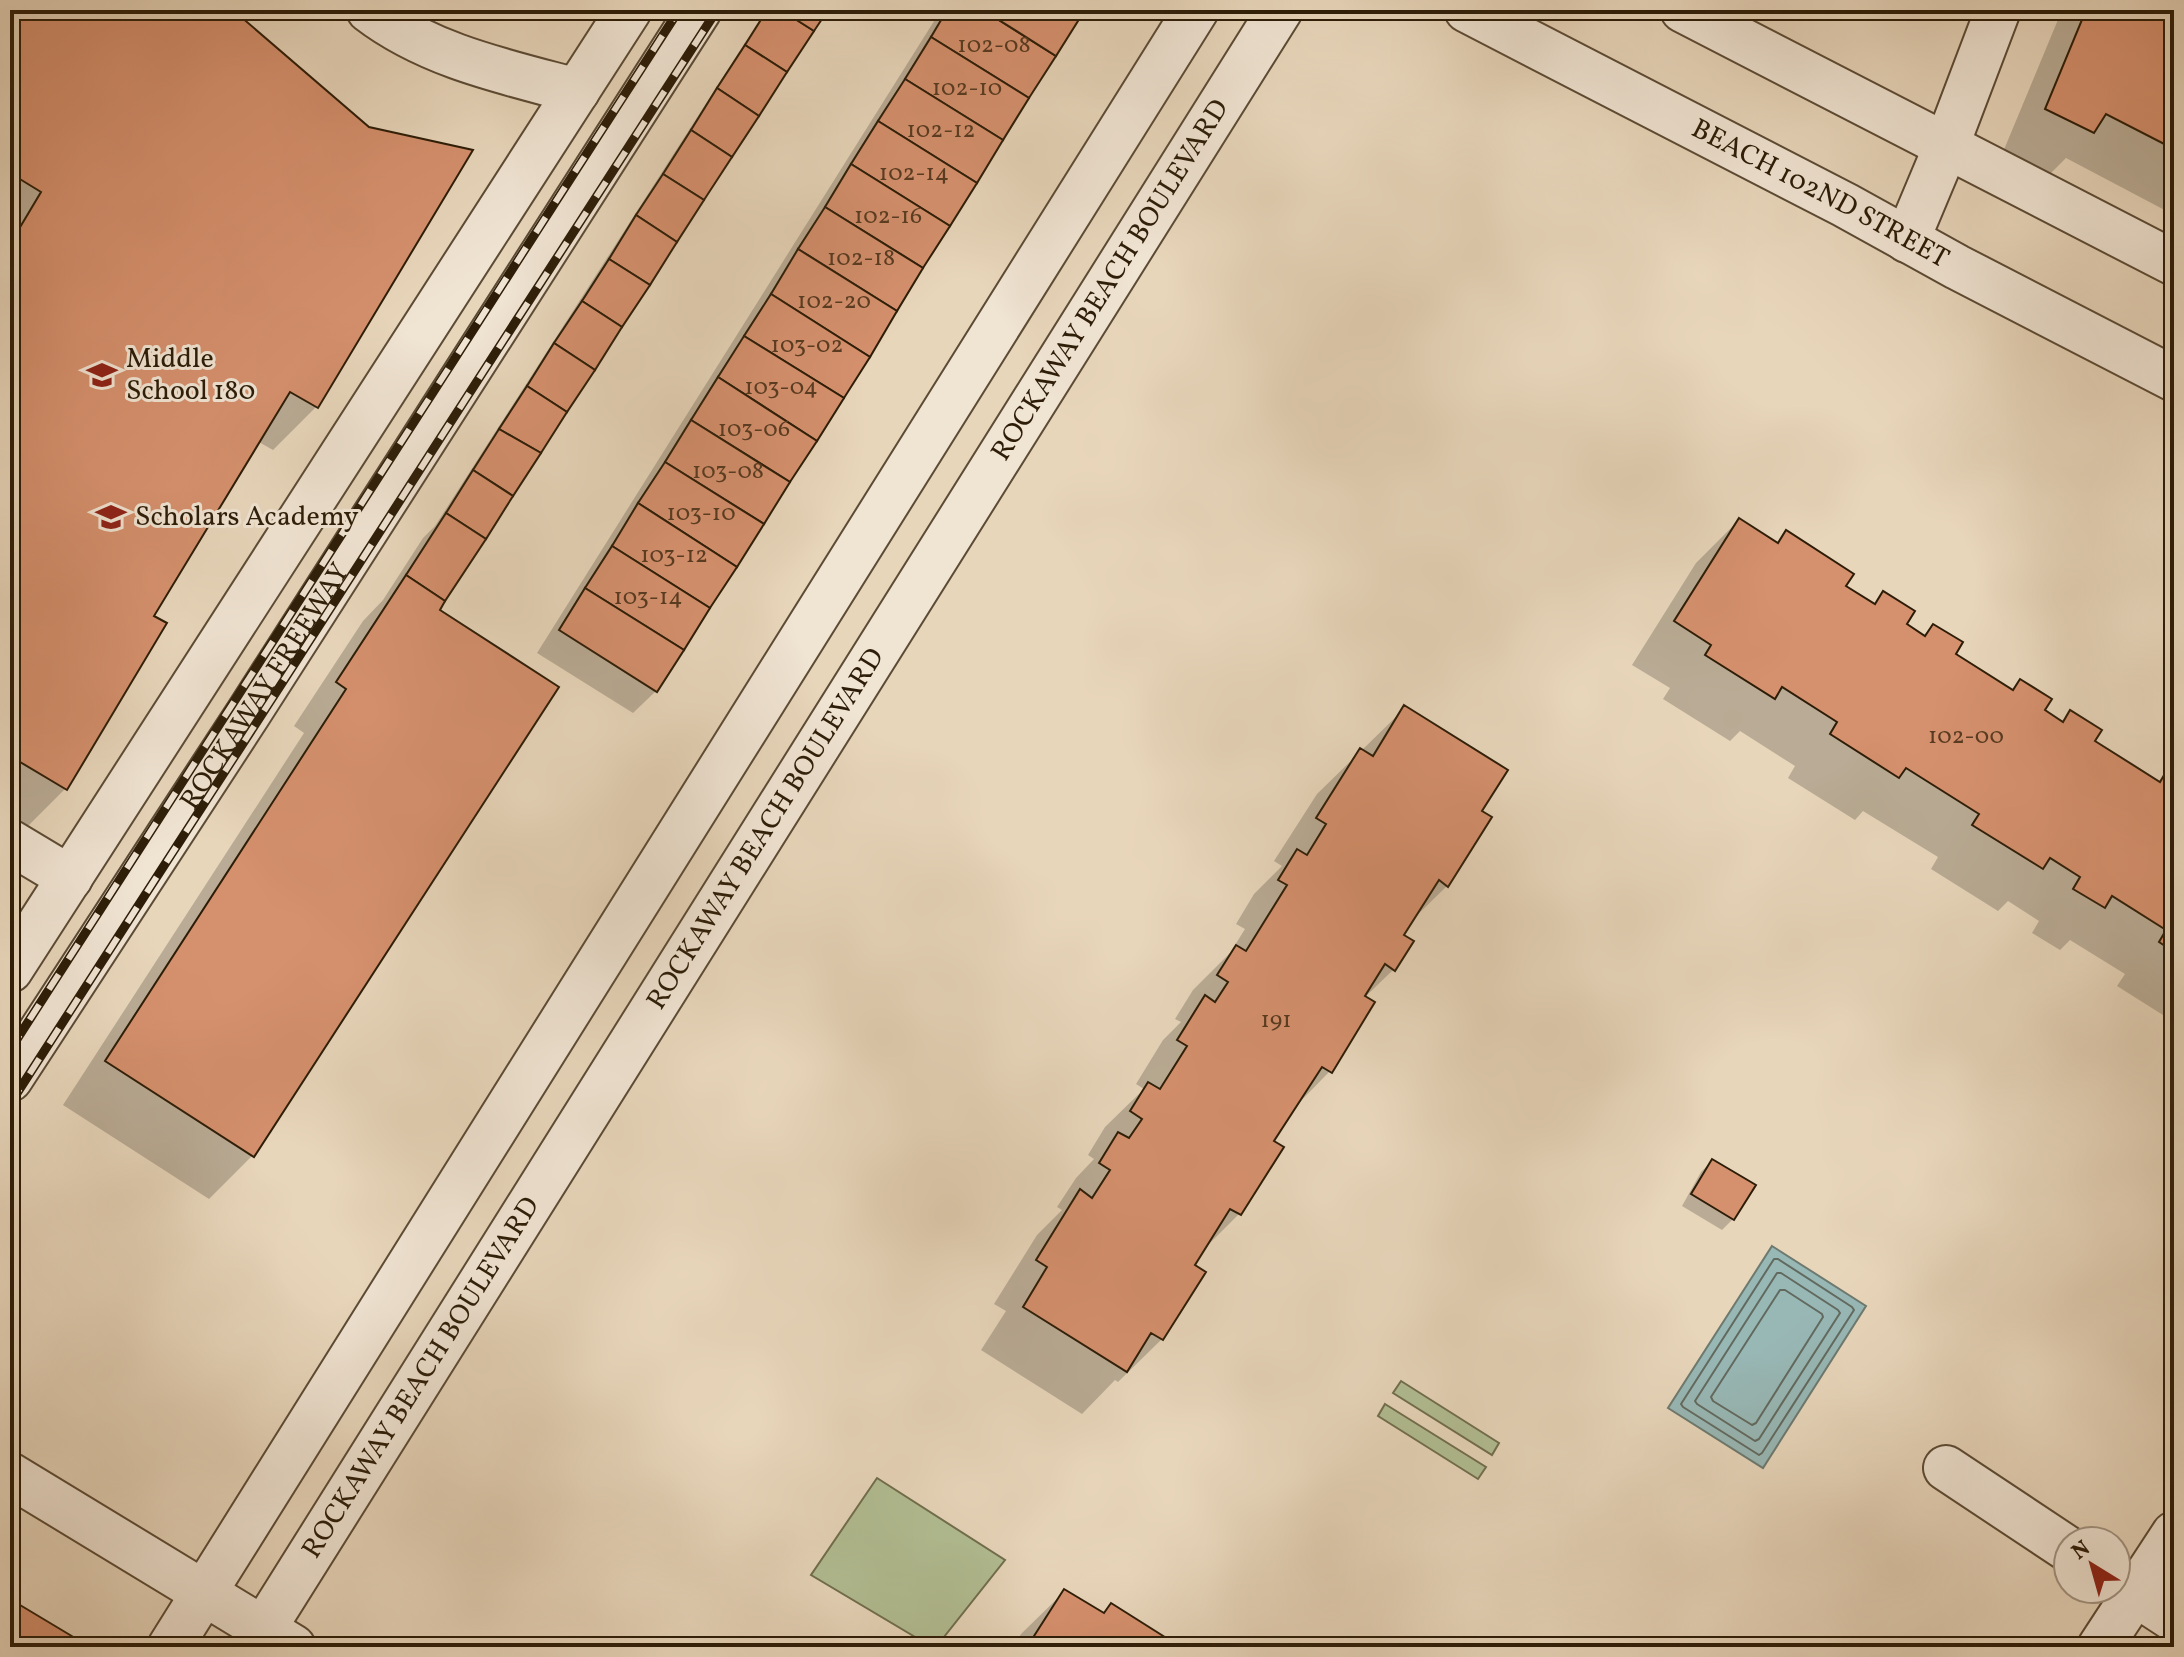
<svg xmlns="http://www.w3.org/2000/svg" width="2184" height="1657" viewBox="0 0 2184 1657" font-family="Vollkorn,serif">
<style>
.green{fill:#b2be93;stroke:#706e4e;stroke-width:2}
.water{fill:#98b8b6;stroke:#6d7a70;stroke-width:2}
.shadow{fill:#0003}
.lines{fill:none;stroke-linecap:round;stroke-linejoin:round}
.shore{stroke:#626a5f;stroke-width:2}
.building{fill:#d5906d;stroke:#2d1d08;stroke-width:2}
.minor-casing{stroke:#5c4b35;stroke-width:48}
.minor{stroke:#f0e4d3;stroke-width:44}
.rail-casing{stroke:#2d1d08;stroke-width:9}
.rail{stroke:#f0e4d3;stroke-width:6;stroke-dasharray:18;stroke-linecap:butt}
.labels{text-anchor:middle;dominant-baseline:central;stroke-width:6;stroke-linejoin:round;paint-order:stroke}
.number-label{font-size:24px;fill:#573a21}
.street-label{font-size:28px;fill:#2d1d08;stroke:#f0e4d3}
.poi-label{font-size:28px;fill:#2d1d08;stroke:#f0e4d3;text-anchor:start}
</style>
<rect width="100%" height="100%" fill="#e8d6bb"/>
<filter id="stains"><feTurbulence type="fractalNoise" baseFrequency=".0025" numOctaves="4"/><feColorMatrix values="0 0 0 0 .2 0 0 0 0 .09 0 0 0 0 .02 0 0 0 .5 -.17"/></filter>
<radialGradient id="worn" r=".72"><stop offset=".6" stop-color="#630" stop-opacity="0"/><stop offset="1" stop-color="#630" stop-opacity=".3"/></radialGradient>
<g class="green">
<path d="M 1401,1381 L 1499,1443 L 1492,1455 L 1393,1393 Z"/>
<path d="M 1385,1404 L 1486,1467 L 1478,1479 L 1378,1416 Z"/>
<path d="M 877,1478 L 1005,1560 L 936,1647 L 932,1647 L 811,1575 Z"/>
</g>
<path class="water" d="M 1772,1246 L 1866,1306 L 1763,1468 L 1668,1408 Z"/>
<g class="shadow">
<path d="M 10,10 L 230,10 L 316,407 L 273,450 L 257,441 L 151,616 L 65,789 L 22,832 L 10,825 Z"/>
<path d="M 766,10 L 825,10 L 437,611 L 556,688 L 252,1156 L 209,1199 L 63,1105 L 304,733 L 294,726 L 363,621 L 383,600 L 423,538 L 435,526 Z"/>
<path d="M 941,10 L 1082,10 L 656,691 L 633,713 L 537,653 Z"/>
<path d="M 1880,10 L 1901,10 L 1894,17 Z"/>
<path d="M 2062,10 L 2174,10 L 2174,215 L 2066,158 L 2049,175 L 2003,152 Z"/>
<path d="M 1739,520 L 1775,544 L 1786,533 L 1844,586 L 1873,605 L 1884,594 L 1905,625 L 1923,636 L 1933,626 L 1953,655 L 2011,691 L 2020,681 L 2042,711 L 2060,723 L 2071,712 L 2093,741 L 2158,782 L 2167,773 L 2174,777 L 2174,1022 L 2117,986 L 2125,974 L 2070,940 L 2060,950 L 2032,933 L 2039,921 L 2008,901 L 1998,911 L 1931,869 L 1938,857 L 1863,811 L 1855,820 L 1788,778 L 1795,766 L 1740,731 L 1730,741 L 1663,699 L 1670,688 L 1632,665 L 1696,563 Z"/>
<path d="M 1405,708 L 1480,812 L 1447,886 L 1409,923 L 1401,935 L 1393,970 L 1364,998 L 1330,1071 L 1292,1110 L 1272,1141 L 1281,1148 L 1239,1214 L 1201,1252 L 1162,1339 L 1118,1382 L 1115,1380 L 1082,1414 L 981,1350 L 1006,1311 L 994,1304 L 1037,1235 L 1062,1210 L 1057,1207 L 1076,1178 L 1094,1159 L 1088,1155 L 1105,1127 L 1144,1089 L 1136,1084 L 1163,1040 L 1181,1022 L 1175,1019 L 1193,990 L 1230,953 L 1245,929 L 1236,924 L 1254,894 L 1282,866 L 1274,861 L 1317,794 Z"/>
<path d="M 1712,1161 L 1733,1219 L 1722,1230 L 1682,1206 L 1701,1172 Z"/>
<path d="M 1065,1591 L 1102,1614 L 1111,1605 L 1176,1647 L 1013,1647 L 1021,1634 Z"/>
</g>
<g class="lines">
<g class="shore">
<path d="M 1774,1259 L 1778,1259 L 1852,1307 L 1854,1310 L 1762,1453 L 1759,1455 L 1683,1407 L 1681,1404 Z"/>
<path d="M 1777,1273 L 1781,1273 L 1838,1310 L 1840,1313 L 1759,1439 L 1755,1441 L 1697,1404 L 1695,1401 Z"/>
<path d="M 1780,1290 L 1785,1290 L 1822,1314 L 1823,1317 L 1756,1423 L 1752,1425 L 1713,1401 L 1711,1397 Z"/>
</g>
</g>
<g class="building">
<path d="M 17,10 L 233,10 L 369,127 L 473,150 L 318,408 L 290,392 L 154,616 L 167,623 L 67,790 L 10,756 L 10,244 L 41,192 L 10,173 L 10,21 Z"/>
<path d="M 767,10 L 781,10 L 814,31 L 787,72 L 745,45 Z"/>
<path d="M 781,10 L 828,10 L 814,31 Z"/>
<path d="M 947,10 L 983,10 L 1056,56 L 1029,98 L 931,37 Z"/>
<path d="M 983,10 L 1078,10 L 1083,13 L 1056,56 Z"/>
<path d="M 2086,10 L 2174,10 L 2174,149 L 2106,114 L 2094,133 L 2045,109 Z"/>
<path d="M 931,37 L 1029,98 L 1003,140 L 905,79 Z"/>
<path d="M 745,45 L 787,72 L 759,116 L 717,88 Z"/>
<path d="M 905,79 L 1003,140 L 977,183 L 878,121 Z"/>
<path d="M 717,88 L 759,116 L 732,157 L 691,130 Z"/>
<path d="M 878,121 L 977,183 L 950,226 L 851,164 Z"/>
<path d="M 691,130 L 732,157 L 704,200 L 663,174 Z"/>
<path d="M 851,164 L 950,226 L 923,268 L 825,207 Z"/>
<path d="M 663,174 L 704,200 L 677,242 L 636,215 Z"/>
<path d="M 825,207 L 923,268 L 897,311 L 798,249 Z"/>
<path d="M 636,215 L 677,242 L 650,285 L 609,259 Z"/>
<path d="M 798,249 L 897,311 L 870,357 L 771,294 Z"/>
<path d="M 609,259 L 650,285 L 622,327 L 582,301 Z"/>
<path d="M 771,294 L 870,357 L 844,398 L 744,336 Z"/>
<path d="M 582,301 L 622,327 L 595,370 L 554,343 Z"/>
<path d="M 744,336 L 844,398 L 817,441 L 718,377 Z"/>
<path d="M 554,343 L 595,370 L 567,412 L 527,386 Z"/>
<path d="M 718,377 L 817,441 L 790,482 L 691,420 Z"/>
<path d="M 527,386 L 567,412 L 541,453 L 499,429 Z"/>
<path d="M 691,420 L 790,482 L 764,524 L 665,462 Z"/>
<path d="M 499,429 L 541,453 L 513,496 L 473,470 Z"/>
<path d="M 665,462 L 764,524 L 737,567 L 638,503 Z"/>
<path d="M 473,470 L 513,496 L 486,539 L 446,513 Z"/>
<path d="M 638,503 L 737,567 L 710,608 L 612,546 Z"/>
<path d="M 446,513 L 486,539 L 445,601 L 406,575 Z"/>
<path d="M 1739,518 L 1778,543 L 1786,530 L 1854,574 L 1846,586 L 1875,604 L 1883,591 L 1915,611 L 1907,624 L 1925,636 L 1933,624 L 1963,642 L 1956,654 L 2013,690 L 2020,679 L 2052,699 L 2045,710 L 2063,722 L 2070,710 L 2102,730 L 2095,741 L 2160,782 L 2167,770 L 2174,775 L 2174,952 L 2159,942 L 2166,930 L 2112,896 L 2105,908 L 2073,889 L 2080,877 L 2050,858 L 2043,869 L 1972,825 L 1979,814 L 1906,768 L 1899,778 L 1830,734 L 1837,722 L 1782,687 L 1775,699 L 1705,655 L 1711,645 L 1674,621 Z"/>
<path d="M 612,546 L 710,608 L 684,650 L 585,588 Z"/>
<path d="M 406,575 L 445,601 L 440,610 L 559,687 L 254,1157 L 105,1061 L 346,689 L 336,682 Z"/>
<path d="M 585,588 L 684,650 L 657,692 L 559,630 Z"/>
<path d="M 1404,705 L 1508,770 L 1482,811 L 1492,817 L 1448,887 L 1439,880 L 1404,935 L 1414,941 L 1395,971 L 1385,964 L 1365,996 L 1375,1002 L 1332,1073 L 1322,1067 L 1274,1141 L 1284,1147 L 1241,1215 L 1230,1209 L 1195,1265 L 1206,1272 L 1163,1340 L 1151,1333 L 1127,1372 L 1023,1307 L 1047,1267 L 1036,1260 L 1080,1189 L 1092,1198 L 1110,1170 L 1099,1163 L 1118,1132 L 1129,1138 L 1142,1119 L 1130,1111 L 1148,1082 L 1160,1089 L 1187,1046 L 1177,1040 L 1205,995 L 1215,1002 L 1228,982 L 1217,975 L 1236,945 L 1246,951 L 1287,885 L 1278,880 L 1297,849 L 1307,855 L 1326,824 L 1316,818 L 1360,748 L 1373,756 Z"/>
<path d="M 1712,1159 L 1756,1185 L 1734,1220 L 1691,1194 Z"/>
<path d="M 1064,1589 L 1104,1613 L 1111,1603 L 1179,1646 L 1027,1647 Z"/>
<path d="M 10,1599 L 75,1638 L 69,1647 L 10,1647 Z"/>
</g>
<g class="lines">
<g class="minor-casing">
<g id="minor">
<path d="M 369,10 C 429,56 506,72 577,91"/>
<path id="s1" d="M 1467,10 L 1845,205 L 1957,267 L 2174,379"/>
<path d="M 1683,10 L 2174,263"/>
<path d="M 1907,240 L 1946,147 L 1998,10"/>
<path d="M 10,842 L 70,878"/>
<path d="M 10,970 L 629,10"/>
<path id="s2" d="M 10,1079 L 248,714 L 699,10"/>
<path d="M 1946,1468 L 2068,1549"/>
<path d="M 10,1475 L 293,1647"/>
<path d="M 2116,1581 L 2174,1619"/>
<path d="M 170,1647 L 1196,10"/>
<path id="s3" d="M 252,1647 L 1280,10"/>
<path d="M 2100,1647 L 2174,1534"/>
</g>
</g>
<use href="#minor" class="minor"/>
<g class="rail-casing">
<g id="rail">
<path d="M 10,1050 L 679,10"/>
<path d="M 10,1104 L 717,10"/>
</g>
</g>
<use href="#rail" class="rail"/>
</g>
<defs>
<g id="school-bare" transform="scale(2.4)"><path d="M0-5L7-2L0 1L-7-2ZM-4 1L0 2.5L4 1V4Q0 6-4 4Z" fill="#8f2418" stroke="#f0e4d3" stroke-width="2.5" paint-order="stroke"/></g>
</defs>
<g fill-rule="evenodd">
<use href="#school-bare" x="102" y="375"/>
<use href="#school-bare" x="111" y="517"/>
</g>
<g class="labels">
<g class="number-label">
<text x="994" y="46">102-08</text>
<text x="967" y="89">102-10</text>
<text x="941" y="131">102-12</text>
<text x="914" y="174">102-14</text>
<text x="888" y="217">102-16</text>
<text x="861" y="259">102-18</text>
<text x="834" y="302">102-20</text>
<text x="807" y="346">103-02</text>
<text x="781" y="388">103-04</text>
<text x="754" y="430">103-06</text>
<text x="728" y="472">103-08</text>
<text x="701" y="514">103-10</text>
<text x="674" y="556">103-12</text>
<text x="648" y="598">103-14</text>
<text x="1966" y="737">102-00</text>
<text x="1276" y="1021">191</text>
</g>
<g class="street-label">
<text stroke="none"><textPath href="#s1" startOffset="398">BEACH 102ND STREET</textPath></text>
<text stroke="none"><textPath href="#s3" startOffset="1614">ROCKAWAY BEACH BOULEVARD</textPath></text>
<text stroke="none"><textPath href="#s2" startOffset="468">ROCKAWAY FREEWAY</textPath></text>
<text stroke="none"><textPath href="#s3" startOffset="966">ROCKAWAY BEACH BOULEVARD</textPath></text>
<text stroke="none"><textPath href="#s3" startOffset="318">ROCKAWAY BEACH BOULEVARD</textPath></text>
</g>
<g class="poi-label">
<text x="126" y="359">Middle<tspan x="126" dy="32">School 180</tspan></text>
<text x="135" y="517">Scholars Academy</text>
</g>
</g>
<rect width="2184" height="1657" fill="none" stroke="#e8d6bb" stroke-width="40"/>
<rect x="12" y="12" width="2160" height="1633" fill="none" stroke="#2d1d08" stroke-width="4"/>
<rect x="20" y="20" width="2144" height="1617" fill="none" stroke="#2d1d08" stroke-width="2"/>
<g transform="translate(2092 1565) rotate(323)"><circle r="38" fill="#f0e4d3" stroke="#a29482" stroke-width="2"/>
<path d="M0-6L14 30L0 20L-14 30Z" fill="#8f2418"/>
<text y="-12" font-size="22" font-weight="bold" text-anchor="middle" fill="#2d1d08">N</text>
</g>
<rect width="100%" height="100%" filter="url(#stains)"/>
<rect width="100%" height="100%" fill="url(#worn)"/>
</svg>
